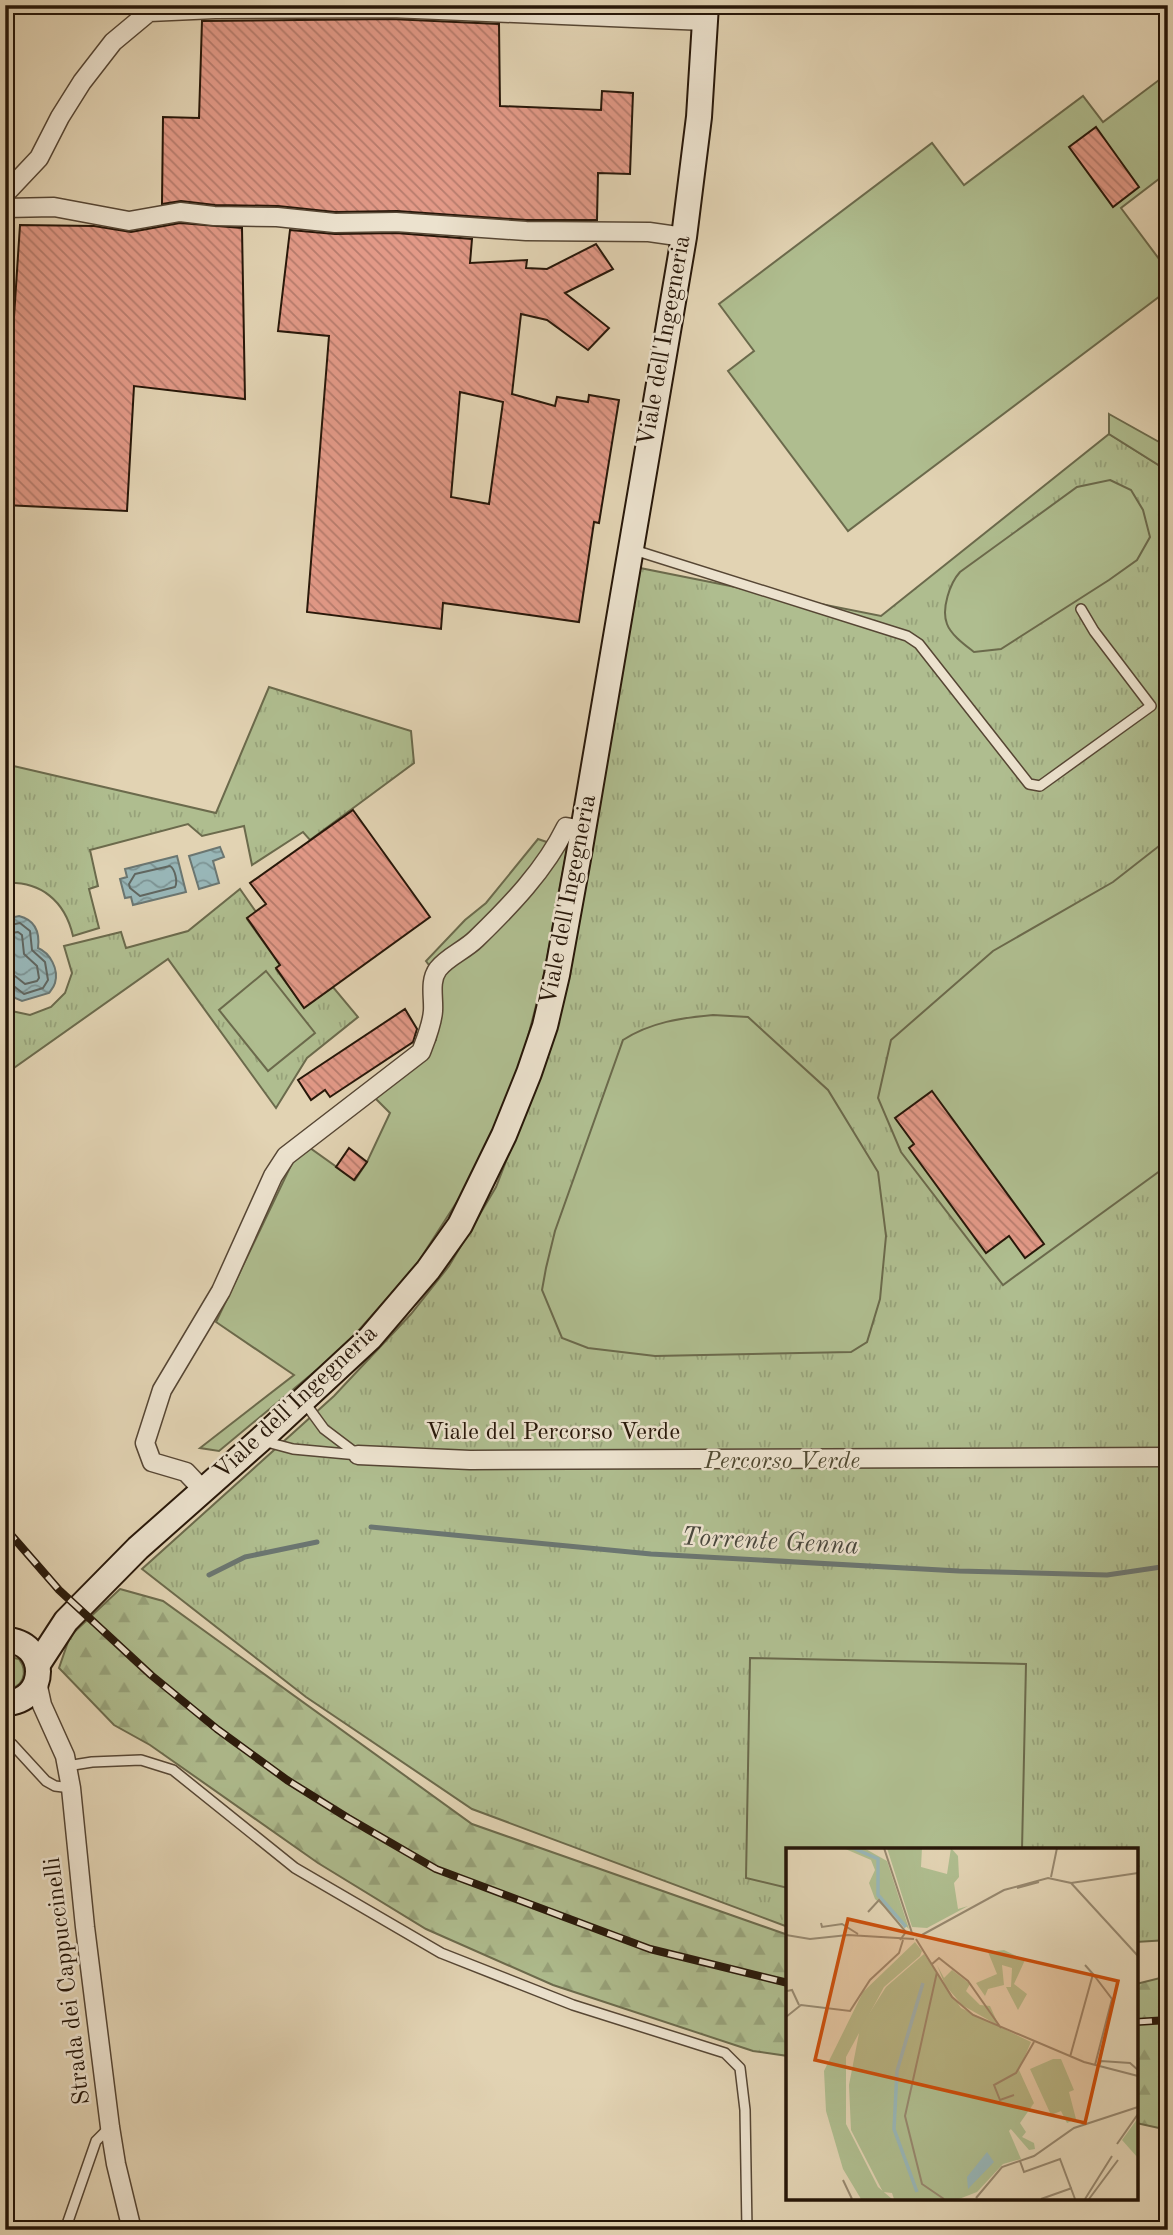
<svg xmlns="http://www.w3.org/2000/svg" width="1173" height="2235" viewBox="0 0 1173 2235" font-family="'Old Standard TT',serif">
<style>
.forest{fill:url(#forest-firs);stroke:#6b6a4c;stroke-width:2}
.park{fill:url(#park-tufts);stroke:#6b6a4c;stroke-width:2}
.garden{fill:#afbd8f;stroke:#6b6a4c;stroke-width:2}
.water{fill:url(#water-waves);stroke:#6b7671;stroke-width:2}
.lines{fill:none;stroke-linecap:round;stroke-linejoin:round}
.shore{stroke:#606660;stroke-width:2}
.stream{stroke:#6b7671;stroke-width:5}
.building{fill:url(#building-back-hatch);stroke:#271709;stroke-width:2;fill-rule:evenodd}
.lane-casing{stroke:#564634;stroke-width:12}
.street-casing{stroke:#564634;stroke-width:21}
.secondary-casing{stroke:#271709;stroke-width:28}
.lane{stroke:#ece2ce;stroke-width:9}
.street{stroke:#ece2ce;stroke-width:18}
.secondary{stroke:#ece2ce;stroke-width:24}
.rail-casing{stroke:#271709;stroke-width:8}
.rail{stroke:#ece2ce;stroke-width:5;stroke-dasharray:16;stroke-linecap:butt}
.labels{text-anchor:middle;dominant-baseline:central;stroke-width:5;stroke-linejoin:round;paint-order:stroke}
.street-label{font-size:24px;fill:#271709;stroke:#ece2ce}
.park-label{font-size:24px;font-style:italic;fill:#504931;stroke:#ece2ce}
.water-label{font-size:26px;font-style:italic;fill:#49473d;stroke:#ece2ce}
.inset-river{fill:none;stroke:#98b6b7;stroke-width:3.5}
.inset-road{fill:none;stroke:#97886f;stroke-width:2}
.view{fill:#cb4f0c;fill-opacity:0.15;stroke:#cb4f0c;stroke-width:3.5}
.inset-edge{fill:none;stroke:#271709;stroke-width:3.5}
</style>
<defs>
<pattern id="forest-firs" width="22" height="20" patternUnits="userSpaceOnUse" patternTransform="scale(1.75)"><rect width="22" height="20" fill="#afbd8f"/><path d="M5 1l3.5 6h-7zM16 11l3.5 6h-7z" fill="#97a27a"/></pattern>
<pattern id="park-tufts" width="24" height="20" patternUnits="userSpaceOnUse" patternTransform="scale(1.75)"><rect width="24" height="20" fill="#afbd8f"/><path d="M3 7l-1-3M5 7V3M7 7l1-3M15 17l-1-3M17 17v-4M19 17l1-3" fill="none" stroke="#97a27a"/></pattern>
<pattern id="water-waves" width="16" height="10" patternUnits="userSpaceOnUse" patternTransform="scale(1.75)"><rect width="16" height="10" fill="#98b6b7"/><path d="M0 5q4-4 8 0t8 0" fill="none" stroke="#7c9393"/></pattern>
<pattern id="building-back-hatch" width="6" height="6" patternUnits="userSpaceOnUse" patternTransform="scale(1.75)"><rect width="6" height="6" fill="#e29987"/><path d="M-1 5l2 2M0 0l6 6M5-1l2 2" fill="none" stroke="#b77c6d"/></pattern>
</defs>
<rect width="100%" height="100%" fill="#e2d3b3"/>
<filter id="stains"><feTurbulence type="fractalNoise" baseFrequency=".00286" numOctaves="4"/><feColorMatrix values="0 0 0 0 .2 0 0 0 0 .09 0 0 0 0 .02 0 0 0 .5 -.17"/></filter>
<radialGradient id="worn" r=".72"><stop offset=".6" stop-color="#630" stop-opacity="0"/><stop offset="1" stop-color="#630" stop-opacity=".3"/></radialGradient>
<g class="forest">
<path d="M 120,1589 L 163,1601 L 472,1824 L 788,1935 L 788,2056 L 753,2051 L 553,1985 L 426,1929 L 318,1863 L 150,1745 L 114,1725 L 59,1668 L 70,1636 Z"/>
<path d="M 1168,1976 L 1168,2130 L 1136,2123 L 1136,1984 Z"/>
</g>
<g class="park">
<path d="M 1109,434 L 1168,471 L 1168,1940 L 1136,1942 L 1136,1850 L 788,1850 L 788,1927 L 472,1809 L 306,1697 L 142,1569 L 334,1396 L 411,1314 L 449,1266 L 496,1187 L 550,1048 L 580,913 L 640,568 L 881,616 Z"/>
<path d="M 269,687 L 411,731 L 414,763 L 310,840 L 303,832 L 252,865 L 244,826 L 202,836 L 188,824 L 90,850 L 98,886 L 89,889 L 99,928 L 73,936 C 65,901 41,881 5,883 L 5,764 L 216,813 Z"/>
<path d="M 240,889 L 256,912 L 247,919 L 280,965 L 276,969 L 304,1007 L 333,987 L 358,1017 L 307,1058 L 276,1108 L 168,959 L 11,1070 L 5,1058 L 5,1008 L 7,1010 L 30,1015 L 51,1007 L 65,993 L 72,973 L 64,946 L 121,932 L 126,948 L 188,931 Z"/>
</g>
<g class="garden">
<path d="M 1163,77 L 1168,83 L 1168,172 L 1121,208 L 1168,271 L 1168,290 L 848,531 L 728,371 L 754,351 L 719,304 L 932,143 L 964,185 L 1083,96 L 1103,122 Z"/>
<path d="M 1109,414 L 1168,447 L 1168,471 L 1109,434 Z"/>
<path d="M 1110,480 L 1131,490 L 1143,510 L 1150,537 L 1137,560 L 1109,580 L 1001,649 L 974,652 C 965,645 951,635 947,624 C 941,609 950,583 960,572 L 1077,487 Z"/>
<path d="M 538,839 L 567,849 L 544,975 L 518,1075 L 469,1183 L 415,1267 L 343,1348 L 219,1451 L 200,1448 L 294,1375 L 216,1322 L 295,1157 L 310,1148 L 355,1180 L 367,1162 L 390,1113 L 375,1098 L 423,1059 L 436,1040 L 441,981 L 426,961 L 465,920 L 486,903 Z"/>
<path d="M 1168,839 L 1168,1165 L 1003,1285 L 901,1152 L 878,1098 L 891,1040 L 993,951 L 1113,882 Z"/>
<path d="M 266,971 L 315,1033 L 268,1071 L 219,1010 Z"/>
<path d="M 713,1015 L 748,1017 L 828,1090 L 878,1172 L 886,1236 L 880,1299 L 867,1342 L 851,1352 L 655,1356 L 588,1348 L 562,1338 L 542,1290 L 546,1268 L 555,1231 L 623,1040 C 651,1022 681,1018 713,1015 Z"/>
<path d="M 5,1656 L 19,1659 C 29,1673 23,1689 5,1689 Z"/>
<path d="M 750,1658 L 1026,1664 L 1022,1850 L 788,1850 L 788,1888 L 746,1878 Z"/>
</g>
<g class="water">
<path d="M 220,847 L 224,857 L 213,861 L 219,883 L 199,889 L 189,856 Z"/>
<path d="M 177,856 L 186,892 L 133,905 L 131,897 L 125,898 L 120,879 L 127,877 L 125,869 Z"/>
<path d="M 19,916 C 35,920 40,932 38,948 C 50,953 59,969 55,983 C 54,987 51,990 49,993 L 22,1001 L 15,998 L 5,986 L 5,919 Z"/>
</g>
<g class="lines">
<g class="shore">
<path d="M 170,866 C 175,869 178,882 175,887 L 140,896 L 130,888 L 129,884 L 135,874 Z"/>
<path d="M 5,926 L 20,923 L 30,931 L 32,950 L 45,962 L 48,980 L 43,988 L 24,994 L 11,984 L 5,983"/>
<path d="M 5,934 L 18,932 L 22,935 L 24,954 L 37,966 L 39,978 L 37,981 L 25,984 L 15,976 L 5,975"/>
</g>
<g class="stream">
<path d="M 371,1527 L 651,1554 L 959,1571 L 1107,1575 L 1168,1566"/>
<path d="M 209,1575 L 245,1557 L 317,1542"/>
</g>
</g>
<g class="building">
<path d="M 391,19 L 499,24 L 500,106 L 601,110 L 602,91 L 633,93 L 630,174 L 598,173 L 597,220 L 526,220 L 397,211 L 335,212 L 278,206 L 215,205 L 181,201 L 162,204 L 163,117 L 199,118 L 202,21 Z"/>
<path d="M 1096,127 L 1139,187 L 1113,207 L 1069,147 Z"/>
<path d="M 180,223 L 242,228 L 245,399 L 134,386 L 127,511 L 5,505 L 5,455 L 20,225 L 94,226 L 131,232 Z"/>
<path d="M 290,230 L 335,234 L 396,233 L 472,239 L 470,263 L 527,260 L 526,268 L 547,269 L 596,244 L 613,269 L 565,293 L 609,328 L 588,350 L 547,320 L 521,314 L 512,394 L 555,406 L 557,397 L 588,402 L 589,395 L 619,400 L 599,523 L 594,522 L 579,622 L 443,603 L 441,629 L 307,612 L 329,336 L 278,331 ZM 460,392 L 503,402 L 489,504 L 451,497 Z"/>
<path d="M 353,810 L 430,917 L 304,1008 L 276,968 L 280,965 L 247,918 L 266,904 L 250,883 Z"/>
<path d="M 405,1009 L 417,1029 L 413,1042 L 330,1097 L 325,1090 L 311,1100 L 298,1080 Z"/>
<path d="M 932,1091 L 1044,1244 L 1025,1258 L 1009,1236 L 986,1253 L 909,1148 L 914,1144 L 895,1118 Z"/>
<path d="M 349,1148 L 367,1162 L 354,1180 L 336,1167 Z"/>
</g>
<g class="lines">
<g class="lane-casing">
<g id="lane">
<path d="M 634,550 L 907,636 L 919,644 L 1029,784 L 1040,786 L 1151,706 L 1094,631 L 1081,609"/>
<path d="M 305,1403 L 324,1429 L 357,1454"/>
<path d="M 263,1441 L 293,1449 L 358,1455"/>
<path d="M 5,1748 L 12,1744 L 46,1781 L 55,1786 L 71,1788"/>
<path d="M 67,1766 L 92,1762 L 141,1760 L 173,1770 L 295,1868 L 441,1953 L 573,2005 L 725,2053 L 740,2068 L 745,2110 L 747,2230"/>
<path d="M 65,2230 L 96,2141 L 110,2127"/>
</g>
</g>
<g class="street-casing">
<g id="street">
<path d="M 5,194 L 39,158 L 60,117 L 82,82 L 113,42 L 149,12 L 215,9 L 391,8 L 705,21"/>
<path d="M 5,208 L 54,207 L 129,221 L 180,212 L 214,216 L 277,217 L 335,223 L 396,222 L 526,231 L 649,232 L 684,237"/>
<path d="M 358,1455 L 470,1460 L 1168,1457"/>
<path d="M 203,1490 L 186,1472 L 152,1462 L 145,1443 L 162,1390 L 221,1291 L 273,1176 L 286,1156 L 421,1052 C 426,1039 432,1025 433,1011 C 434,998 429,981 438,969 C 447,957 465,950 476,939 C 510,906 545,870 566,827 L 583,830"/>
<path d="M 37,1682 L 42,1705 L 65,1756 L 71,1788 L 85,1927 L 110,2127 L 116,2164 L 132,2230"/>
</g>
</g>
<g class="secondary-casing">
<g id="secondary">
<path d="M 5,1640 C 49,1641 49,1702 5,1703"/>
<path d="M 38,1664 L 66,1621 L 138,1548 L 260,1440 L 370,1338 L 428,1270 L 460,1225 L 504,1135 L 529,1073 L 545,1026 L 557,975 L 580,848 L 684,237 L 699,117 L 706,5"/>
</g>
</g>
<use href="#lane" class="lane"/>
<use href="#street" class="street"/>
<use href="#secondary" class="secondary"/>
<g class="rail-casing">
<g id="rail">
<path d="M 5,1528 L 59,1590 L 151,1675 L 217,1729 L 287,1780 L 348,1818 L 436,1869 L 650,1949 L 788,1983"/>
<path d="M 1136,2022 L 1168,2020"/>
</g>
</g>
<use href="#rail" class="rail"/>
</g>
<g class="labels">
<g class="street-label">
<text transform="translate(665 341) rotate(-80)">Viale dell'Ingegneria</text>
<text transform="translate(569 900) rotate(-79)">Viale dell'Ingegneria</text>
<text transform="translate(296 1403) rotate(-43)">Viale dell'Ingegneria</text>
<text x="553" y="1433">Viale del Percorso Verde</text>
<text transform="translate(68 1981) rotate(-97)">Strada dei Cappuccinelli</text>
</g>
<g class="park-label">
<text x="782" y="1462">Percorso Verde</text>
</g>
<g class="water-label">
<text transform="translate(770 1542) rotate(3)">Torrente Genna</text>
</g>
</g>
<g transform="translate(786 1848)">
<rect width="352" height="352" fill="#e2d3b3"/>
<path d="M 101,0 L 136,0 L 135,19 L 161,26 L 165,0 L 172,8 L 173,29 L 168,35 L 172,61 L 182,58 L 141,80 L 126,79 Z" fill="#afbd8f"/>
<path d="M 57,0 L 78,0 L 101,13 L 123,81 L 89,51 L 83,35 L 89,22 L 85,12 ZM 129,94 L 136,103 L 134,108 L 98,139 L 60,209 L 60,276 L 92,339 L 106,351 L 75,351 L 57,321 L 40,263 L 38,223 L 77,144 Z" fill="#afbd8f"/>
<path d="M 218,102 L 239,112 L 228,136 L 241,146 L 232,162 L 220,139 L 225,139 L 226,120 L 216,117 L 218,137 L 202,141 L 199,148 L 190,135 L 211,126 L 202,104 ZM 138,106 L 175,160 L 245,194 L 233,222 L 248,255 L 223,283 L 235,311 L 217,316 L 191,344 L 173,351 L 108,351 L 106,345 L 97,344 L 65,282 L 63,237 L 74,180 L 100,139 ZM 352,270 L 352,310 L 336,292 Z" fill="#afbd8f"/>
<path d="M 151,117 L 158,130 L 166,122 L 184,136 L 180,143 L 194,157 L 204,158 L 213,178 L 176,157 L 159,137 ZM 155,164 L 163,164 L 189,179 L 188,195 L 166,206 L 146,200 ZM 84,171 L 111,177 L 102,210 L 71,203 ZM 175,208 L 189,226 L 205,267 L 160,283 L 176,320 L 153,330 L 132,281 L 141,277 L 131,253 L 158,242 L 149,218 ZM 267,211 L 275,211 L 288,242 L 283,244 L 290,271 L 281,275 L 275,263 L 265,267 L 244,221 ZM 230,230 L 243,249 L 241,256 L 232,255 L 225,236 ZM 248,255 L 234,275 L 240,284 L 236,289 L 248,295 L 249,301 L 243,302 L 224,280 ZM 97,273 L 108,309 L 91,314 L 82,298 L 79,274 Z" fill="#afbd8f"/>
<path d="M 201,304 L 208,314 L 182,341 L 181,329 Z" fill="#98b6b7"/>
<path class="inset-river" d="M 67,0 L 92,11 L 92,47 L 120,79M 131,344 L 108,281 L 111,223 L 137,135"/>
<path class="inset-road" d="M 98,0 L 126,85M 265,29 L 271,0M 285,35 L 352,25M 231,40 L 253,34M 82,64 L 93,52 L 120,84 L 114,92M 35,75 L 36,79 L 56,76 L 72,86M 0,87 L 24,91 L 62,87 L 128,91M 134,88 L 218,42 L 262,30 L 285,35 L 352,108M 130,91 L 166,149 L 187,167 L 298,214 L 352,228M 146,116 L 153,110 L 182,133 L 215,180M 151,124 L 119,268 L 136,336 L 158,351M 307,126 L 326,151 L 309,217M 1,143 L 6,142 L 13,157M 0,169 L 15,157 L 64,163 L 84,132 L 113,105 L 117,92M 284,209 L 307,126 L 299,117M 313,218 L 315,213 L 344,215 L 352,222M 228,247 L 214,252 L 208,237 L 230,225 L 248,194M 331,296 L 352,266M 234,313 L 238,324 L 274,311 L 289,351M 57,332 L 66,351M 190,350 L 216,319 L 248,308 L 288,280 L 352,259M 255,351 L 286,340M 299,351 L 326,308M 303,351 L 332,312"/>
<path class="view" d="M 62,71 L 332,133 L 299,275 L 29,212 Z"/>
<rect width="352" height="352" class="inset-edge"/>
</g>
<rect width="1173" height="2235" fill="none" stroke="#e2d3b3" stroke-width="28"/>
<rect x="7" y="7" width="1159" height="2221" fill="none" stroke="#271709" stroke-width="3.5"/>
<rect x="14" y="14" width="1145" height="2207" fill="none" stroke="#271709" stroke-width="2"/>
<rect width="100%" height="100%" filter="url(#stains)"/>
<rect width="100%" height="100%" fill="url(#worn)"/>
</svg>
